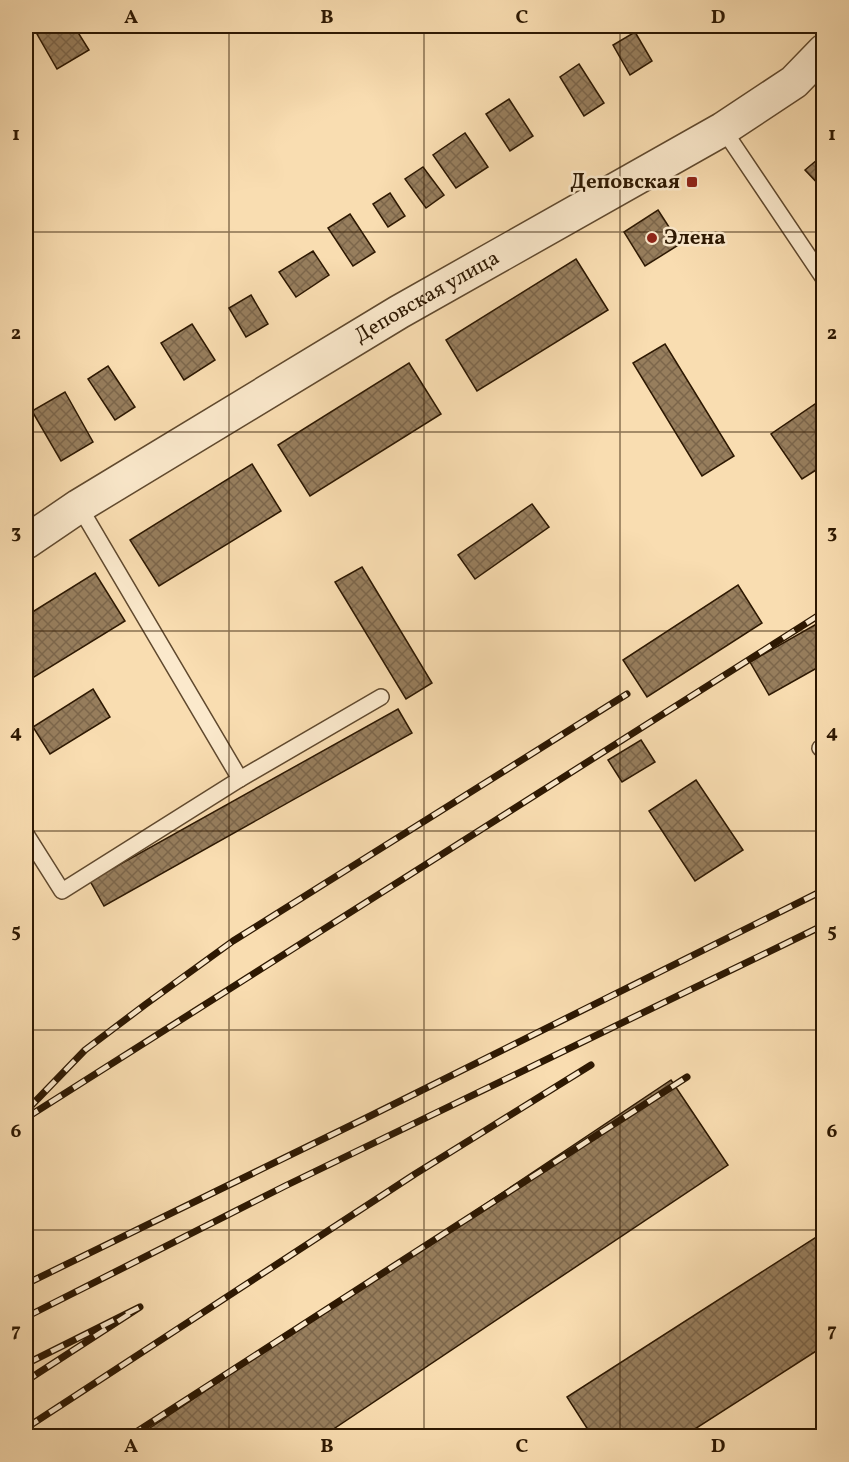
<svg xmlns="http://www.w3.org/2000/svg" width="849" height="1462" viewBox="0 0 849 1462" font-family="Vollkorn,serif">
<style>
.building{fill:url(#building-cross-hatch);stroke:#2d1802;stroke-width:1.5}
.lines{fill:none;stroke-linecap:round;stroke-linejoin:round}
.service-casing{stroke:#60492e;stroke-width:18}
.tertiary-casing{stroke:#60492e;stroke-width:36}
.service{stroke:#fbe9cc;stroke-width:15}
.tertiary{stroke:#fbe9cc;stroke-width:33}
.rail-casing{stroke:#2d1802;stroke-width:7}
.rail{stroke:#fbe9cc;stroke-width:4.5;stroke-dasharray:14;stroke-linecap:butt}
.grid{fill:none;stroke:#2d1802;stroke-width:1.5;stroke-opacity:0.55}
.poi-dot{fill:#8f2418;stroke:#fbe9cc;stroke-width:2}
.labels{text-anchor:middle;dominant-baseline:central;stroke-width:5;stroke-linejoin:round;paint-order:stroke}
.poi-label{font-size:21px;font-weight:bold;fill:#2d1802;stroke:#fbe9cc;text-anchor:end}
.street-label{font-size:21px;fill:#2d1802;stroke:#fbe9cc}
.neatline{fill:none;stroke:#2d1802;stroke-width:2}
.grid-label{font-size:20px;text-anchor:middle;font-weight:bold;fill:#2d1802}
</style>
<defs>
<pattern id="building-cross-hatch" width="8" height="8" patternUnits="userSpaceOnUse" patternTransform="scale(1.5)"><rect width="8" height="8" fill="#977e5d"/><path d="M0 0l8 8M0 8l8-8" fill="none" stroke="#7c664b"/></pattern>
</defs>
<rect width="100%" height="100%" fill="#f9ddb1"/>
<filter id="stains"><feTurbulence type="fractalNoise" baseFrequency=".00333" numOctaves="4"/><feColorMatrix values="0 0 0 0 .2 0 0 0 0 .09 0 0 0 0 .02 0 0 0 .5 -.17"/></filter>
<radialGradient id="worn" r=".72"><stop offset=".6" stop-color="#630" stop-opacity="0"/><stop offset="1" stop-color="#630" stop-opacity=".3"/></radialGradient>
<g class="building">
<path d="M 52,26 L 74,26 L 89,50 L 57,69 L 37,34 Z"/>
<path d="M 635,32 L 652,61 L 630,75 L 613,45 Z"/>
<path d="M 579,64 L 604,103 L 584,116 L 560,77 Z"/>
<path d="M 509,99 L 533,136 L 510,151 L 486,114 Z"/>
<path d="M 465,133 L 488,167 L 456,188 L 433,155 Z"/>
<path d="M 824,154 L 824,190 L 805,170 Z"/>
<path d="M 423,167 L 444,195 L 426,208 L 405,179 Z"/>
<path d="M 390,193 L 405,216 L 388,227 L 373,204 Z"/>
<path d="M 658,210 L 680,244 L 645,266 L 624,232 Z"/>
<path d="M 350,214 L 375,252 L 353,266 L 328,228 Z"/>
<path d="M 313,251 L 329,275 L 296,297 L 279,272 Z"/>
<path d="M 576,259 L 608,310 L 477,391 L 446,340 Z"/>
<path d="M 251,295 L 268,324 L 246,337 L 229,308 Z"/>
<path d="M 192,324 L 215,360 L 184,380 L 161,343 Z"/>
<path d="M 665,344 L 734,456 L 702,476 L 633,363 Z"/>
<path d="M 409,363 L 441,414 L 310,496 L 278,445 Z"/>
<path d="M 108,366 L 135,407 L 115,420 L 88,379 Z"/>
<path d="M 65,392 L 93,442 L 61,461 L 32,411 Z"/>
<path d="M 824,398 L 824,465 L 802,479 L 771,434 Z"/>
<path d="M 252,464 L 281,511 L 159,586 L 130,540 Z"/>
<path d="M 532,504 L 549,527 L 475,579 L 458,555 Z"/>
<path d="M 362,567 L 432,683 L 406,699 L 335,582 Z"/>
<path d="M 95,573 L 125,621 L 26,682 L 26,616 Z"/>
<path d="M 738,585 L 762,623 L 647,697 L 623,660 Z"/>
<path d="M 820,622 L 824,628 L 824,664 L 769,695 L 750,662 Z"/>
<path d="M 93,689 L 110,717 L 50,754 L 33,727 Z"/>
<path d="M 398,709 L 412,733 L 104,906 L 90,881 Z"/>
<path d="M 641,740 L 655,762 L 622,782 L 608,760 Z"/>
<path d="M 696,780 L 743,850 L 695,881 L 649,811 Z"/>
<path d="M 671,1080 L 728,1165 L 323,1436 L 138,1436 Z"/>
<path d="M 824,1232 L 824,1346 L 684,1436 L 592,1436 L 567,1397 Z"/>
</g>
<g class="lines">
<g class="service-casing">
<g id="service">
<path d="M 723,129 L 824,279"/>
<path d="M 79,506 L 240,779"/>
<path d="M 820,748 L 824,746"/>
<path d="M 26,834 L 62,891 L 240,779 L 381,697"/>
</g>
</g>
<g class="tertiary-casing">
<g id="tertiary">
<path id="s1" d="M 26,542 L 79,506 L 399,312 L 723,129 L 794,82 L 824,51"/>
</g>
</g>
<use href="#service" class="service"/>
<use href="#tertiary" class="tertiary"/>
<g class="rail-casing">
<g id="rail">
<path d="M 26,1111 L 85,1050 L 146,1004 L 233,941 L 627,694"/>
<path d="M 26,1118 L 824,612"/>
<path d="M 26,1284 L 362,1120 L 824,890"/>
<path d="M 26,1317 L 285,1186 L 824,925"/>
<path d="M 26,1364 L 140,1307 L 26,1381"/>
<path d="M 26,1428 L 415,1174 L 591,1065"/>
<path d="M 130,1436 L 687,1077"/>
</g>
</g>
<use href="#rail" class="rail"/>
</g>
<path class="grid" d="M 229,26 L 229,1436M 424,26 L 424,1436M 620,26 L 620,1436M 26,232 L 824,232M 26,432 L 824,432M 26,631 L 824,631M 26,831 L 824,831M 26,1030 L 824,1030M 26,1230 L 824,1230"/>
<g class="poi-dot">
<rect x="686" y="176" width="12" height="12" rx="3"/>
<circle cx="652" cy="238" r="6"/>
</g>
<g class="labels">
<g class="poi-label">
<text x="680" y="182">Деповская</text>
<text x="664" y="238" text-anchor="start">Элена</text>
</g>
<g class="street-label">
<text stroke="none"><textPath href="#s1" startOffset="470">Деповская улица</textPath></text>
</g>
</g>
<rect width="849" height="1462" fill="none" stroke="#f9ddb1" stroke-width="66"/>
<rect x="33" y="33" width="783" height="1396" class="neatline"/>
<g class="grid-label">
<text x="131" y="23">A</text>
<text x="327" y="23">B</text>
<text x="522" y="23">C</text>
<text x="718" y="23">D</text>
<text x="16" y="140">1</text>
<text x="832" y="140">1</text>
<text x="16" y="339">2</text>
<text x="832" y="339">2</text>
<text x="16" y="538">3</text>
<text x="832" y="538">3</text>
<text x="16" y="738">4</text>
<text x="832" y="738">4</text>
<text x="16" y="937">5</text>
<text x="832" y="937">5</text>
<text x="16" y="1137">6</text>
<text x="832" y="1137">6</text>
<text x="16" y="1336">7</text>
<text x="832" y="1336">7</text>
<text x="131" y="1452">A</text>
<text x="327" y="1452">B</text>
<text x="522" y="1452">C</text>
<text x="718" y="1452">D</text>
</g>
<rect width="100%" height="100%" filter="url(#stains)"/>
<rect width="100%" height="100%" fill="url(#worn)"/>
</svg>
